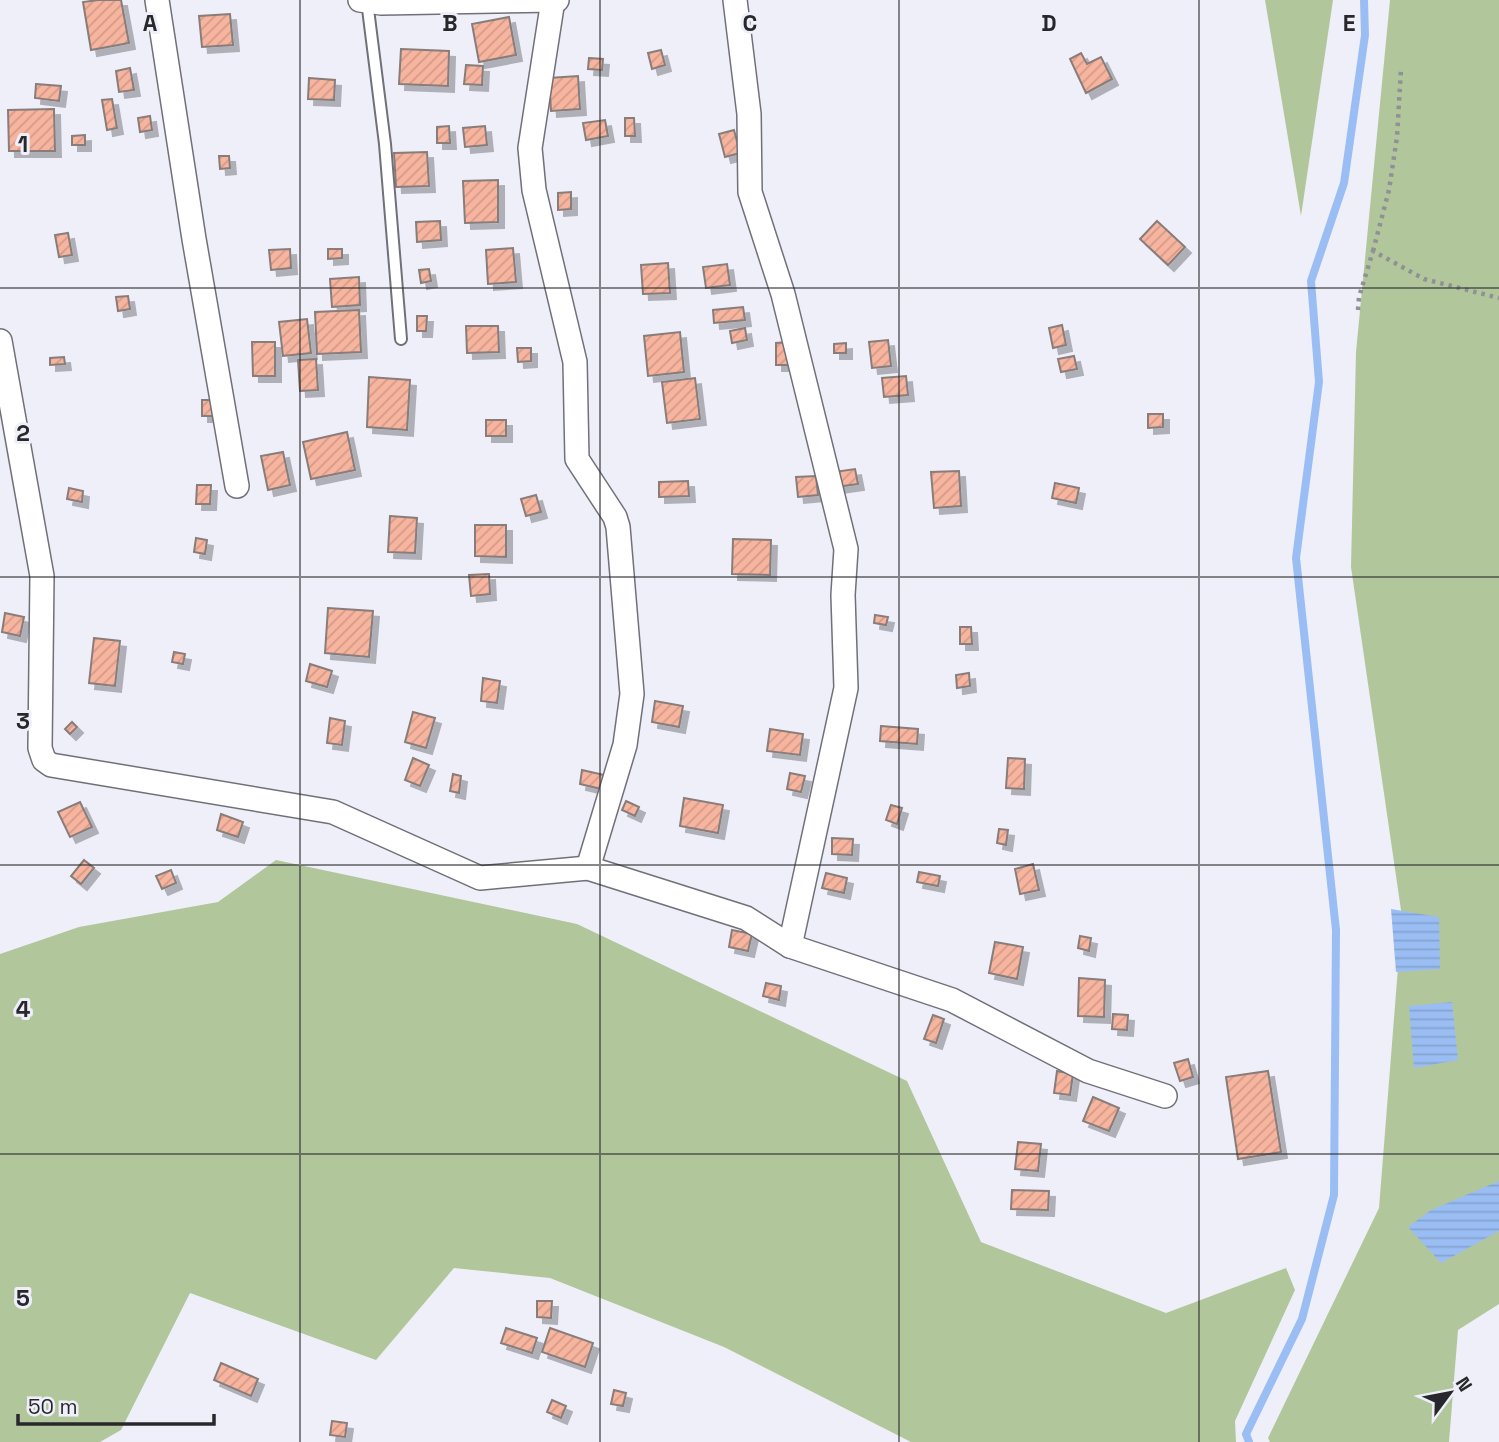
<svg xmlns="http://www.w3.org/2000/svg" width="1499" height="1442" viewBox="0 0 1499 1442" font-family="'Space Grotesk',sans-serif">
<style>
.green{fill:#b1c79b}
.water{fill:url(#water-rules)}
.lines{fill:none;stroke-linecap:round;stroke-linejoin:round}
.stream{stroke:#9abef3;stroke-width:8}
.building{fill:url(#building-hatch);stroke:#887d7a;stroke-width:2;filter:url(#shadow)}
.lane-casing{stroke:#707079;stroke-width:14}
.street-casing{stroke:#707079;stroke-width:26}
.path{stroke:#909097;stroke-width:4.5;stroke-dasharray:3.5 5;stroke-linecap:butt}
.lane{stroke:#fff;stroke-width:10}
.street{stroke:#fff;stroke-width:23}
.grid{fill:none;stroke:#28282c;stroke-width:2;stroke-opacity:0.55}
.grid-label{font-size:23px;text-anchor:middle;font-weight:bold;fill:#28282c;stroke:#efeffa;stroke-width:6;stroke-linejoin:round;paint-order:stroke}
</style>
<defs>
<pattern id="water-rules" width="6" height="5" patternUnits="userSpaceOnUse" patternTransform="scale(1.75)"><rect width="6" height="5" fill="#9abef3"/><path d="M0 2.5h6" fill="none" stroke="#85a3d0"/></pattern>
<pattern id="building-hatch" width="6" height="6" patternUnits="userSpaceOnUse" patternTransform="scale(1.75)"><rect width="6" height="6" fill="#f7b49e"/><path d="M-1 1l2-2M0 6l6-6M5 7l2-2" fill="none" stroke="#d49b88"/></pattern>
<filter id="shadow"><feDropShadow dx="6" dy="6" stdDeviation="0" flood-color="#0004"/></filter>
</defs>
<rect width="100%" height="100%" fill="#efeffa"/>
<g class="green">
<path d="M 1265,0 L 1333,0 L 1301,216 Z"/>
<path d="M 1390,0 L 1499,0 L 1499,1304 L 1458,1330 L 1449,1442 L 1270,1442 L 1268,1438 L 1379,1208 L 1402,917 L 1351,567 L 1356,352 Z"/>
<path d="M 276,860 L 577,924 L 907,1081 L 981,1242 L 1166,1313 L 1286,1268 L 1295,1290 L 1235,1421 L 1236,1442 L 911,1442 L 724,1347 L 550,1278 L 454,1268 L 376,1360 L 190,1293 L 121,1430 L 100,1442 L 0,1442 L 0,954 L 79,927 L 218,902 Z"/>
</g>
<g class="water">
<path d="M 1391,909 L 1439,917 L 1440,969 L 1396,972 Z"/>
<path d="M 1452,1002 L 1458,1060 L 1414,1068 L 1409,1006 Z"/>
<path d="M 1499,1181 L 1499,1231 L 1441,1263 L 1408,1227 L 1431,1210 Z"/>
</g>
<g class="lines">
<path class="stream" d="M 1249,1442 L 1246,1434 L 1302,1319 L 1334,1195 L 1336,930 L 1296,558 L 1319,382 L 1311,281 L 1344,183 L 1365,35 L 1364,0"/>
</g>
<g class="building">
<path d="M 98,0 L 121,0 L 129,43 L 91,50 L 83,2 Z"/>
<path d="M 230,14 L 233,45 L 202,47 L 199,16 Z"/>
<path d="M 509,17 L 516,55 L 479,62 L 472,24 Z"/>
<path d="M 401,49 L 449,51 L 448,86 L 399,84 Z"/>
<path d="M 661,50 L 665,65 L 652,69 L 648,53 Z"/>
<path d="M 1081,53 L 1087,64 L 1101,57 L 1112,79 L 1086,93 L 1070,59 Z"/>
<path d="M 589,58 L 603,59 L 602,70 L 588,69 Z"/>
<path d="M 466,65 L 483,66 L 482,85 L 464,84 Z"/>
<path d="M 130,68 L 134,90 L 119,92 L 116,71 Z"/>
<path d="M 578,76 L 580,109 L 551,111 L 549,78 Z"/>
<path d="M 309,78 L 335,80 L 334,100 L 308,99 Z"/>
<path d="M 36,84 L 61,86 L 59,101 L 35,98 Z"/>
<path d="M 112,99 L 117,128 L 107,130 L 102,100 Z"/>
<path d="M 54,109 L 55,151 L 9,151 L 8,110 Z"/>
<path d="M 150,116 L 152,130 L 140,132 L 138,118 Z"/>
<path d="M 625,118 L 634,118 L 635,136 L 625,136 Z"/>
<path d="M 605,120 L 608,136 L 586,140 L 583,123 Z"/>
<path d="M 449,126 L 450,143 L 437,143 L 437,127 Z"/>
<path d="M 485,126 L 487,145 L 465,147 L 463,128 Z"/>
<path d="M 734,130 L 740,153 L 725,157 L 719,134 Z"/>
<path d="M 85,135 L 85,145 L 72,145 L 72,136 Z"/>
<path d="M 427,152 L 429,186 L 396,187 L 394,153 Z"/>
<path d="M 219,156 L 229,156 L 230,168 L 220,169 Z"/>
<path d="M 498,180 L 498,222 L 465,223 L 463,181 Z"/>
<path d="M 571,192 L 571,209 L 558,210 L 558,193 Z"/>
<path d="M 440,221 L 441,240 L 417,242 L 416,222 Z"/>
<path d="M 1157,221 L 1185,247 L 1168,265 L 1140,239 Z"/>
<path d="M 68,233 L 72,255 L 59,257 L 55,235 Z"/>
<path d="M 513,248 L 516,282 L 488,284 L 486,250 Z"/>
<path d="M 290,249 L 291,268 L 271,270 L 269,250 Z"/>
<path d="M 328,249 L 342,249 L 342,258 L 328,259 Z"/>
<path d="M 668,263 L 670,293 L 643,294 L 641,265 Z"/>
<path d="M 727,264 L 730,285 L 706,288 L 703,267 Z"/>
<path d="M 429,269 L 431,281 L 421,283 L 419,270 Z"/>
<path d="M 359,277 L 360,305 L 332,307 L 330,279 Z"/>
<path d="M 128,296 L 130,309 L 118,311 L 116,297 Z"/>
<path d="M 743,307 L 745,320 L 714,323 L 713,310 Z"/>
<path d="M 359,310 L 361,352 L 317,354 L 315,312 Z"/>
<path d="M 417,316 L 427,316 L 426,331 L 417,331 Z"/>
<path d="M 307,319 L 311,353 L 283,356 L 279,322 Z"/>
<path d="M 1062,325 L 1066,345 L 1053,348 L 1049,328 Z"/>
<path d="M 466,326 L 498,326 L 499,352 L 467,353 Z"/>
<path d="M 745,328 L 747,340 L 732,343 L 730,331 Z"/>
<path d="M 680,332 L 684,372 L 648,376 L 644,336 Z"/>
<path d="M 888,340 L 891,366 L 872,368 L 869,342 Z"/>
<path d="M 252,342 L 275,342 L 275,376 L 253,376 Z"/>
<path d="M 788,342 L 789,365 L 776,365 L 776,343 Z"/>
<path d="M 846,343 L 846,353 L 834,353 L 834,344 Z"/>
<path d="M 517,348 L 531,348 L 531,361 L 518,362 Z"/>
<path d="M 1074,356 L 1077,369 L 1061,372 L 1058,359 Z"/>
<path d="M 64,357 L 65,364 L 50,365 L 50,358 Z"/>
<path d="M 316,359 L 318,390 L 300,391 L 298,360 Z"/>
<path d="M 906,376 L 908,395 L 884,397 L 882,378 Z"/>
<path d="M 369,377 L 410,380 L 407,430 L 367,427 Z"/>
<path d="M 695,378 L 700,419 L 667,423 L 662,382 Z"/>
<rect x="202" y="400" width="16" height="16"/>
<path d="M 1148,414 L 1163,414 L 1163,427 L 1148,428 Z"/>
<rect x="486" y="420" width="20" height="16"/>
<path d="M 347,432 L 355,470 L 311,479 L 303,442 Z"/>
<path d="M 283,452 L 290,485 L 268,490 L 261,456 Z"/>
<path d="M 855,469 L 858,484 L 836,487 L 834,472 Z"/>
<path d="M 959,471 L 961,506 L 934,508 L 931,472 Z"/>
<path d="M 816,476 L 818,495 L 798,497 L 796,477 Z"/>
<path d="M 688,481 L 689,496 L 659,497 L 659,482 Z"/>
<path d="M 1055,483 L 1079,488 L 1076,503 L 1052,498 Z"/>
<path d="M 197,485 L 211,485 L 210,504 L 196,504 Z"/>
<path d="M 69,488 L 83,491 L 82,502 L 67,499 Z"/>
<path d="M 536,495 L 541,512 L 526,516 L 521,499 Z"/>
<path d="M 390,516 L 417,518 L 415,553 L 388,552 Z"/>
<path d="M 475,525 L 506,525 L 506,557 L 475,556 Z"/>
<path d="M 196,538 L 207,540 L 205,554 L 194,552 Z"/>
<path d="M 733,539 L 771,540 L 770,575 L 732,574 Z"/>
<path d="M 489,574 L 490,594 L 471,596 L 469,575 Z"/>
<path d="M 328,608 L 373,611 L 369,657 L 325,653 Z"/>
<path d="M 5,613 L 24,617 L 20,636 L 2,632 Z"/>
<path d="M 875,615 L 888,617 L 886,625 L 874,623 Z"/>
<path d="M 960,627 L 971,627 L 972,644 L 960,644 Z"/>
<path d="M 94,638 L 120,641 L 115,686 L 89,683 Z"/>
<path d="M 174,652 L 185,654 L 183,664 L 172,662 Z"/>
<path d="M 310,664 L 332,671 L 327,687 L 306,681 Z"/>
<path d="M 969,673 L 970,686 L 957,688 L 956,675 Z"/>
<path d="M 483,678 L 500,681 L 497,703 L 481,701 Z"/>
<path d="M 655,701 L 683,706 L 679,727 L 652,722 Z"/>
<path d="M 413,712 L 435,718 L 426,748 L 405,742 Z"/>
<path d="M 330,718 L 345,721 L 342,745 L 327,743 Z"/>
<path d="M 72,722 L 77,727 L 70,734 L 65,729 Z"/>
<path d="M 881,726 L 918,729 L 917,744 L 880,741 Z"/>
<path d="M 770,729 L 803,734 L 800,755 L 767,751 Z"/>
<path d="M 413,758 L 429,765 L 420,786 L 405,780 Z"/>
<path d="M 1008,758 L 1025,759 L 1024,789 L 1006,788 Z"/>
<path d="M 582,770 L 604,775 L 601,789 L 580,784 Z"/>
<path d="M 790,773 L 805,776 L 801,792 L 787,789 Z"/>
<path d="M 453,774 L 461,776 L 459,793 L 450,791 Z"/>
<path d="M 684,798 L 723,805 L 718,833 L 680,826 Z"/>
<path d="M 626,801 L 639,807 L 635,816 L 622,810 Z"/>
<path d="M 80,802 L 92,827 L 70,837 L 58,812 Z"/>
<path d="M 891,805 L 902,808 L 897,824 L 886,820 Z"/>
<path d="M 221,814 L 243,822 L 238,837 L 217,830 Z"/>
<path d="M 999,829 L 1008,830 L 1006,845 L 997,843 Z"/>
<path d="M 832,838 L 853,839 L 852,855 L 832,854 Z"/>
<path d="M 84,860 L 94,868 L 81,884 L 71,876 Z"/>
<path d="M 1033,864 L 1039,890 L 1020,894 L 1015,869 Z"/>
<path d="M 171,870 L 176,883 L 162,889 L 156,876 Z"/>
<path d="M 919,872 L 940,876 L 938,886 L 917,882 Z"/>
<path d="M 826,873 L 847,878 L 844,893 L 822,888 Z"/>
<path d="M 732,930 L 752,934 L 748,951 L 729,947 Z"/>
<path d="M 1080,936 L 1091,938 L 1089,951 L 1078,948 Z"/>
<path d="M 995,942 L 1023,947 L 1017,979 L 989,973 Z"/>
<path d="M 1079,978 L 1105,980 L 1104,1017 L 1078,1016 Z"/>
<path d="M 766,983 L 781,986 L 779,1000 L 763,996 Z"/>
<path d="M 1113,1014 L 1128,1015 L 1127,1030 L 1112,1029 Z"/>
<path d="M 933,1015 L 944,1019 L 936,1043 L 924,1039 Z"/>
<path d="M 1188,1059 L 1193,1077 L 1180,1081 L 1174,1063 Z"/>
<path d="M 1057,1071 L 1073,1074 L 1070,1095 L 1054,1093 Z"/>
<path d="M 1268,1071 L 1281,1152 L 1238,1159 L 1226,1077 Z"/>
<path d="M 1093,1097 L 1119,1108 L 1109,1131 L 1083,1121 Z"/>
<path d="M 1018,1142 L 1041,1144 L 1038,1171 L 1015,1169 Z"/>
<path d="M 1012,1190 L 1049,1191 L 1048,1210 L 1011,1209 Z"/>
<path d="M 537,1301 L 552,1301 L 551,1318 L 537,1317 Z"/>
<path d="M 506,1328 L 537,1338 L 532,1353 L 501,1343 Z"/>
<path d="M 550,1328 L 593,1343 L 585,1367 L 542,1352 Z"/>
<path d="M 221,1363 L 258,1379 L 251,1396 L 214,1380 Z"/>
<path d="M 614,1390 L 626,1393 L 623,1406 L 611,1404 Z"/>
<path d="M 552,1400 L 566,1406 L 561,1418 L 547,1412 Z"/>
<path d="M 332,1421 L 347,1423 L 345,1437 L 330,1435 Z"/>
</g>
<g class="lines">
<g class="lane-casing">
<path id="lane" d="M 367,1 L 385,144 L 401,339"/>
</g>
<g class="street-casing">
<g id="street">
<path d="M 157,0 L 194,239 L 237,486"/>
<path d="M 360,0 L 381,3 L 557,0"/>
<path d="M 553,0 L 530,148 L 534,190 L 575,362 L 577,459 L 615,517 L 618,527 L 632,694 L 625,745 L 588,868"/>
<path d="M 735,0 L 749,114 L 750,192 L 783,294 L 846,549 L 843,595 L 846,688 L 790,946"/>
<path d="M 0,341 L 42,576 L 40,748 L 44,760 L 51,765 L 333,812 L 480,878 L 588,868 L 746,918 L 790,946 L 952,1000 L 1088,1071 L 1165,1096"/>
</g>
</g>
<g class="path">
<path d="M 1373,251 L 1389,190 L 1397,137 L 1401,69"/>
<path d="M 1358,310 L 1359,297 L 1373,251 L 1424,279 L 1499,298"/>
</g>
<use href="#lane" class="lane"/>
<use href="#street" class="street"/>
</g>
<path class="grid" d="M 300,0 L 300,1442M 600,0 L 600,1442M 899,0 L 899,1442M 1199,0 L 1199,1442M 0,288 L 1499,288M 0,577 L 1499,577M 0,865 L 1499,865M 0,1154 L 1499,1154"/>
<g class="grid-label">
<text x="150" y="31">A</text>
<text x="450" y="31">B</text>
<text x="750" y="31">C</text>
<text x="1049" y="31">D</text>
<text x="1349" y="31">E</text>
<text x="23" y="152">1</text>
<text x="23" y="441">2</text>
<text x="23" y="729">3</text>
<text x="23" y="1017">4</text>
<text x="23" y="1306">5</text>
</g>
<g transform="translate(1450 1393) rotate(58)" stroke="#efeffa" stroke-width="5" paint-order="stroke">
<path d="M0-5L12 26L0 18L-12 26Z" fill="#28282c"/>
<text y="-10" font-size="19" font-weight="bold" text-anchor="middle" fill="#28282c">N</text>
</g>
<path d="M18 1414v10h196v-10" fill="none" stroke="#28282c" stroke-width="3.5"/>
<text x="28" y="1414" font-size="21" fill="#28282c" stroke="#efeffa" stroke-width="5" paint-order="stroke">50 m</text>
</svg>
